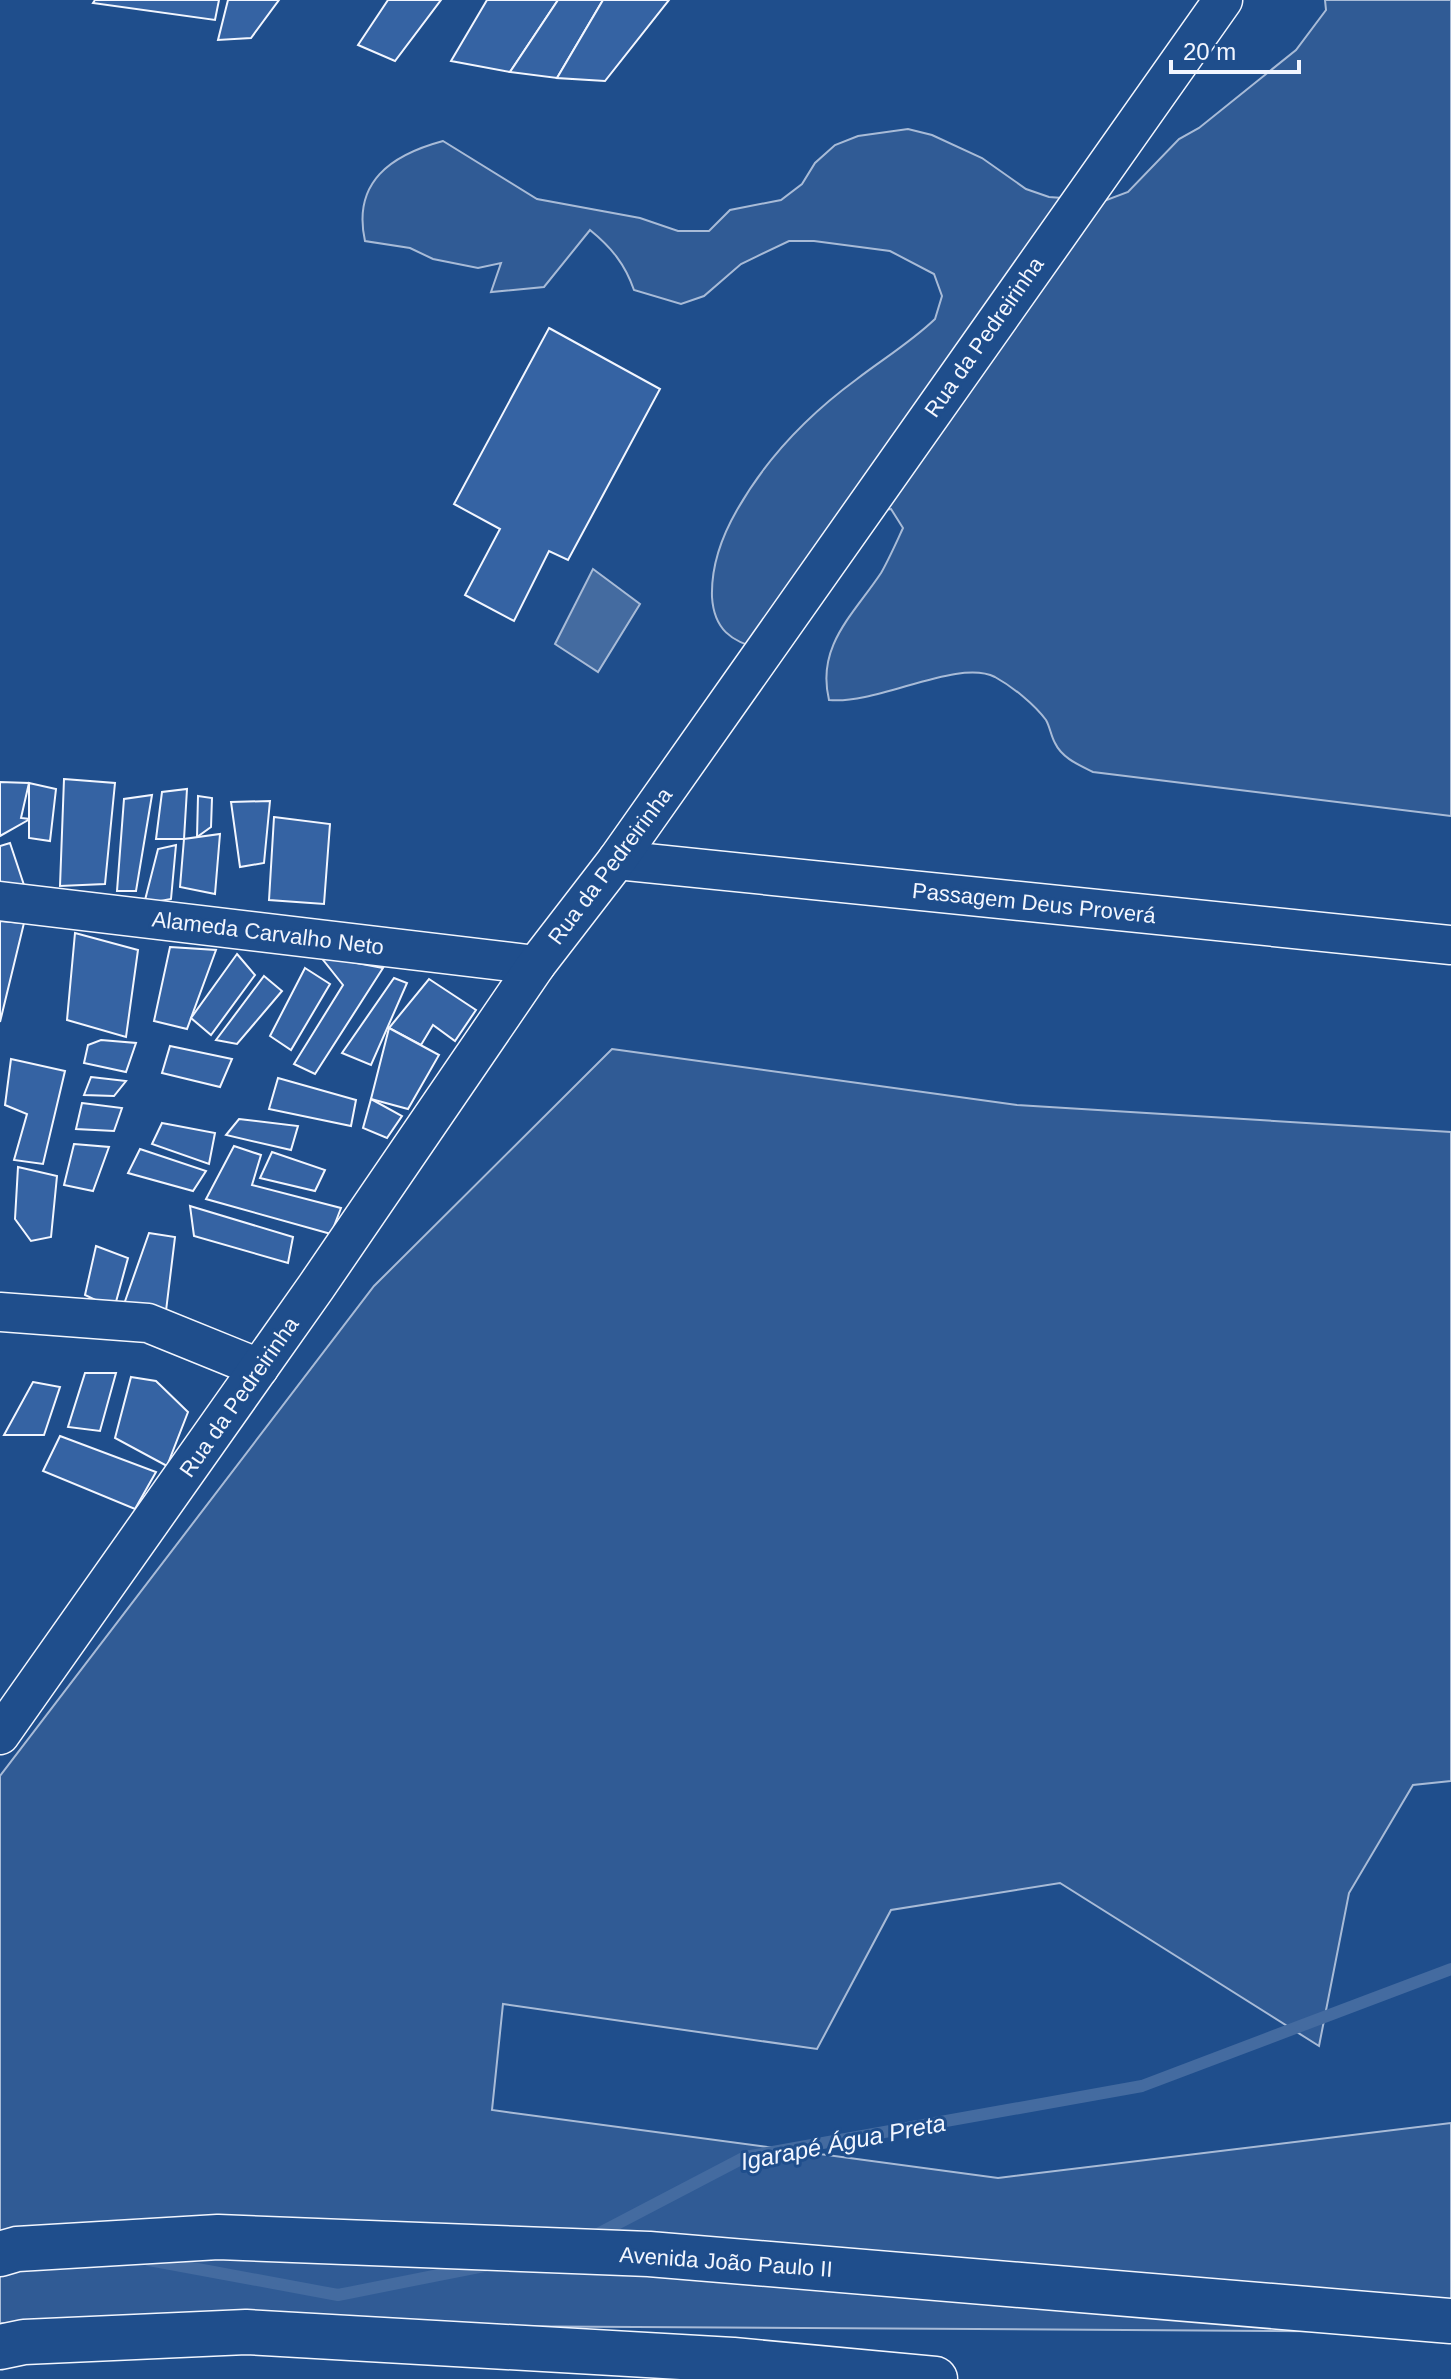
<svg xmlns="http://www.w3.org/2000/svg" width="1451" height="2379" viewBox="0 0 1451 2379" font-family="Arial,sans-serif">
<style>
.green{fill:#305b95;stroke:#a8bbd7;stroke-width:2}
.water{fill:#446ba0;stroke:#a8bbd7;stroke-width:2}
.lines{fill:none;stroke-linecap:round;stroke-linejoin:round}
.stream{stroke:#446ba0;stroke-width:12}
.building{fill:#3563a3;stroke:#f2f6ff;stroke-width:2}
.street-casing{stroke:#f2f6ff;stroke-width:41}
.primary-casing{stroke:#f2f6ff;stroke-width:47}
.street{stroke:#1f4e8c;stroke-width:38}
.primary{stroke:#1f4e8c;stroke-width:44}
.labels{text-anchor:middle;dominant-baseline:central;stroke-width:6;stroke-linejoin:round;paint-order:stroke}
.street-label{font-size:22px;fill:#f2f6ff;stroke:#1f4e8c}
.water-label{font-size:24px;font-style:italic;fill:#f2f6ff;stroke:#1f4e8c}
</style>
<rect width="100%" height="100%" fill="#1f4e8c"/>
<g class="green">
<path d="M 1325,0 L 1451,0 L 1451,816 L 1093,772 C 1079,765 1062,758 1055,743 C 1051,736 1050,727 1046,720 C 1034,704 1013,687 995,677 C 958,658 877,705 829,700 C 816,646 853,615 881,573 C 889,559 896,543 903,528 L 891,509 L 868,512 L 761,649 C 731,642 714,629 712,597 C 711,566 722,536 737,510 C 767,457 808,415 857,379 C 883,359 911,342 935,319 L 942,296 L 934,274 L 890,251 L 814,241 L 789,241 L 741,264 L 704,296 L 681,304 L 634,290 C 625,264 611,247 590,230 L 544,287 L 491,292 L 501,263 L 478,268 L 433,259 L 410,248 L 365,241 C 352,182 391,155 443,141 L 537,199 L 640,218 L 678,231 L 709,231 L 730,210 L 781,200 L 802,184 L 815,163 L 835,145 L 858,136 L 908,129 L 932,135 L 982,158 L 1026,189 L 1049,197 L 1104,201 L 1128,192 L 1179,139 L 1199,128 L 1296,50 L 1326,10 Z"/>
<path d="M 612,1049 L 1017,1105 L 1451,1132 L 1451,1781 L 1413,1785 L 1349,1893 L 1319,2046 L 1060,1883 L 891,1910 L 817,2049 L 503,2004 L 492,2110 L 998,2178 L 1451,2123 L 1451,2332 L 0,2323 L 0,1776 L 374,1286 Z"/>
</g>
<path class="water" d="M 593,569 L 640,604 L 598,672 L 555,644 Z"/>
<g class="lines">
<g class="stream">
<path d="M 590,2238 L 745,2157 L 1142,2086 L 1451,1969"/>
<path d="M 149,2260 L 338,2295 L 484,2266"/>
</g>
</g>
<g class="building">
<path d="M 95,0 L 219,0 L 215,20 L 93,3 Z"/>
<path d="M 228,0 L 279,0 L 251,38 L 218,40 Z"/>
<path d="M 388,0 L 441,0 L 395,61 L 358,45 Z"/>
<path d="M 487,0 L 558,0 L 510,72 L 451,61 Z"/>
<path d="M 558,0 L 603,0 L 557,78 L 510,72 Z"/>
<path d="M 603,0 L 669,0 L 605,81 L 557,78 Z"/>
<path d="M 549,328 L 660,389 L 568,560 L 549,551 L 514,621 L 465,595 L 500,529 L 454,504 Z"/>
<path d="M 64,779 L 115,783 L 105,884 L 60,886 Z"/>
<path d="M 0,782 L 29,783 L 21,818 L 30,819 L 0,836 Z"/>
<path d="M 29,783 L 56,789 L 50,841 L 29,838 Z"/>
<path d="M 187,789 L 184,839 L 156,839 L 162,792 Z"/>
<path d="M 152,795 L 136,891 L 117,891 L 124,799 Z"/>
<path d="M 198,796 L 212,798 L 211,827 L 197,837 Z"/>
<path d="M 270,801 L 264,863 L 240,867 L 231,802 Z"/>
<path d="M 274,817 L 330,824 L 324,904 L 269,900 Z"/>
<path d="M 220,834 L 215,894 L 180,887 L 184,839 Z"/>
<path d="M 10,843 L 24,885 L 0,887 L 0,846 Z"/>
<path d="M 176,845 L 171,899 L 144,904 L 158,849 Z"/>
<path d="M 0,921 L 24,923 L 0,1022 Z"/>
<path d="M 75,933 L 138,950 L 126,1037 L 67,1020 Z"/>
<path d="M 170,947 L 216,950 L 187,1029 L 154,1021 Z"/>
<path d="M 237,954 L 255,975 L 211,1035 L 191,1018 Z"/>
<path d="M 320,956 L 383,968 L 315,1074 L 294,1064 L 343,985 Z"/>
<path d="M 305,968 L 330,984 L 291,1050 L 270,1036 Z"/>
<path d="M 264,976 L 282,991 L 237,1044 L 216,1040 Z"/>
<path d="M 394,978 L 407,983 L 371,1065 L 342,1053 Z"/>
<path d="M 429,979 L 476,1010 L 455,1041 L 433,1025 L 421,1045 L 389,1028 Z"/>
<path d="M 389,1028 L 439,1055 L 408,1109 L 371,1099 Z"/>
<path d="M 101,1040 L 136,1043 L 126,1072 L 84,1063 L 88,1045 Z"/>
<path d="M 170,1046 L 232,1059 L 220,1087 L 162,1073 Z"/>
<path d="M 11,1059 L 65,1071 L 43,1164 L 14,1160 L 27,1114 L 5,1105 Z"/>
<path d="M 91,1077 L 126,1081 L 114,1096 L 84,1095 Z"/>
<path d="M 278,1078 L 356,1100 L 351,1126 L 269,1109 Z"/>
<path d="M 371,1099 L 402,1116 L 387,1138 L 363,1128 Z"/>
<path d="M 82,1103 L 122,1108 L 114,1131 L 76,1129 Z"/>
<path d="M 239,1119 L 298,1126 L 291,1150 L 226,1135 Z"/>
<path d="M 162,1123 L 215,1133 L 209,1164 L 152,1144 Z"/>
<path d="M 74,1144 L 109,1147 L 93,1191 L 64,1185 Z"/>
<path d="M 234,1146 L 261,1155 L 252,1185 L 341,1208 L 331,1234 L 206,1199 Z"/>
<path d="M 140,1149 L 206,1171 L 193,1191 L 128,1173 Z"/>
<path d="M 272,1152 L 325,1170 L 315,1191 L 260,1178 Z"/>
<path d="M 18,1167 L 57,1176 L 51,1237 L 31,1241 L 15,1219 Z"/>
<path d="M 190,1206 L 293,1237 L 288,1263 L 194,1236 Z"/>
<path d="M 149,1233 L 175,1237 L 166,1311 L 123,1307 Z"/>
<path d="M 96,1246 L 128,1258 L 114,1309 L 85,1295 Z"/>
<path d="M 85,1373 L 116,1373 L 100,1431 L 68,1427 Z"/>
<path d="M 131,1377 L 156,1381 L 188,1412 L 167,1466 L 115,1438 Z"/>
<path d="M 33,1382 L 60,1387 L 44,1435 L 4,1435 Z"/>
<path d="M 60,1436 L 156,1472 L 135,1509 L 43,1471 Z"/>
</g>
<g class="lines">
<g class="street-casing">
<g id="street">
<path d="M 617,860 L 1451,945"/>
<path d="M 0,901 L 536,965"/>
<path d="M 0,1312 L 148,1323 L 259,1368"/>
<path d="M 0,1735 L 316,1287 L 536,965 L 617,860 L 1223,0"/>
</g>
</g>
<g class="primary-casing">
<g id="primary">
<path d="M 0,2254 L 17,2249 L 218,2237 L 649,2254 L 1451,2321"/>
<path d="M 0,2347 L 24,2342 L 246,2332 L 733,2360 L 935,2379"/>
</g>
</g>
<use href="#street" class="street"/>
<use href="#primary" class="primary"/>
</g>
<g class="labels">
<g class="street-label">
<text transform="translate(984 337) rotate(-55)">Rua da Pedreirinha</text>
<text transform="translate(610 866) rotate(-53)">Rua da Pedreirinha</text>
<text transform="translate(1034 903) rotate(6)">Passagem Deus Proverá</text>
<text transform="translate(268 933) rotate(7)">Alameda Carvalho Neto</text>
<text transform="translate(239 1397) rotate(-55)">Rua da Pedreirinha</text>
<text transform="translate(726 2262) rotate(4)">Avenida João Paulo II</text>
</g>
<g class="water-label">
<text transform="translate(843 2142) rotate(-11)">Igarapé Água Preta</text>
</g>
</g>
<path d="M1171 60v12h128v-12" fill="none" stroke="#f2f6ff" stroke-width="4"/>
<text x="1183" y="60" font-size="24" fill="#f2f6ff" stroke="#1f4e8c" stroke-width="6" paint-order="stroke">20 m</text>
</svg>
